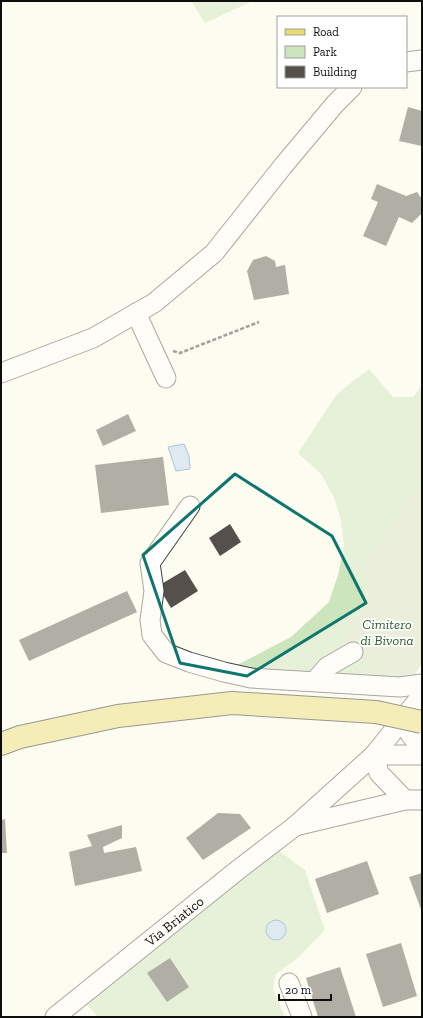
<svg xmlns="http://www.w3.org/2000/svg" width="423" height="1018" viewBox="0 0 423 1018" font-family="'Zilla Slab',serif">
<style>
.green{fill:#cde5bc}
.cemetery{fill:#d2dec2}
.water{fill:#b9d5f0;stroke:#4782c0}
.building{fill:#55504b}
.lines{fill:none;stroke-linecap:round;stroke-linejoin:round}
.minor-casing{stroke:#414141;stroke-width:21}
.major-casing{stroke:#1f1f1f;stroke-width:24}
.path{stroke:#303030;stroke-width:2.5;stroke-dasharray:4 2;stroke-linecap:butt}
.minor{stroke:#fff;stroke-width:19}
.major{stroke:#ebdc72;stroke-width:22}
.major-bridge-casing{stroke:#1f1f1f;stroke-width:24;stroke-linecap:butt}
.major-bridge{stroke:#ebdc72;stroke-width:22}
.marked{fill:none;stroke:#0f766e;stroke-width:3;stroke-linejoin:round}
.labels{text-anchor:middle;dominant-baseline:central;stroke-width:4;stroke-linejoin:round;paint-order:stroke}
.park-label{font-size:14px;font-style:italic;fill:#295f24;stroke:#fff}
.street-label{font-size:14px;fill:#0e0e0e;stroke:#fff}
</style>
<rect width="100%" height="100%" fill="#fdfcf0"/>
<g class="green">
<path d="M 191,1 L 253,1 L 205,23 Z"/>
<path d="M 369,369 L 393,397 L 413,397 L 422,386 L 422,482 L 364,567 L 373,581 L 343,647 L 409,685 L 224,672 L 291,637 L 329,602 L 338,575 L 344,546 L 341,520 L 334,497 L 321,474 L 298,453 L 337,394 Z"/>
<path d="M 271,845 L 305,870 L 325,930 L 298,958 L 276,974 L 273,989 L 285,1017 L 214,1017 L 209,1016 L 204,1017 L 98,1017 L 80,997 Z"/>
</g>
<path class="cemetery" d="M 422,482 L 422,663 L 409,685 L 343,647 L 373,581 L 363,567 Z"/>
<g class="water">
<path d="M 184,444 L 189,456 L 190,469 L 176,471 L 168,447 Z"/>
<circle cx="276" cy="930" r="10"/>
</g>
<g class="building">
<path d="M 408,107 L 422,111 L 422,146 L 399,141 Z"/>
<path d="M 377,184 L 406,196 L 417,192 L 422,199 L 422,213 L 412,223 L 399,217 L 386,246 L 363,236 L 378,202 L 371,199 Z"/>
<path d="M 266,256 L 275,261 L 276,267 L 285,265 L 289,294 L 254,300 L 247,271 L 253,260 Z"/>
<path d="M 128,414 L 136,431 L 103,446 L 96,430 Z"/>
<path d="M 163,457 L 169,505 L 101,513 L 95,465 Z"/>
<path d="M 230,524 L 241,542 L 220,556 L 209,538 Z"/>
<path d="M 185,570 L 198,591 L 171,608 L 158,586 Z"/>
<path d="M 127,591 L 137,612 L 29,661 L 19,640 Z"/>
<path d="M 218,813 L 240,814 L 251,828 L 203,860 L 186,838 Z"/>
<path d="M 5,819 L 7,853 L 1,853 L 1,820 Z"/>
<path d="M 122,825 L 122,838 L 103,847 L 104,853 L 136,847 L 142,871 L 75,886 L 69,852 L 92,846 L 87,835 Z"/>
<path d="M 367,861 L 379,894 L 327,913 L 315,879 Z"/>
<path d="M 422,873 L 422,912 L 409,877 Z"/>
<path d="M 401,943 L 417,996 L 383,1007 L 366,954 Z"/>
<path d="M 170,958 L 189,987 L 167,1002 L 147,973 Z"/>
<path d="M 340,967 L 356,1017 L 318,1017 L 306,978 Z"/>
</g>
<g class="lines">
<g class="minor-casing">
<g id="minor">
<path d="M 406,62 L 422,60"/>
<path d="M 136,313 L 166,378"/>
<path d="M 1,373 L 93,338 L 154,303 L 214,253 L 283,166 L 335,104 L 352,87"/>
<path d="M 190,506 L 150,563 L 154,591 L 150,620 L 152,635 L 166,653 L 189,662 L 224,672 L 251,678 L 400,687 L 422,684"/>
<path d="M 315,681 L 327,667 L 353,652"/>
<path d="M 416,706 L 410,734 L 422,749"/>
<path d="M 374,755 L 379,773 L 405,800"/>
<path d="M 374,755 L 422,755"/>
<path d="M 295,826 L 405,800 L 422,800"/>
<path d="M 289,983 L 302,1017"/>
<path id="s1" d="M 55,1017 L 239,869 L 294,827 L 374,755 L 422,695"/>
</g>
</g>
<g class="major-casing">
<path id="major" d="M 1,744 L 20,737 L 118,716 L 232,703 L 376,712"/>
</g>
<path class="path" d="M 173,351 L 180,353 L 259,322"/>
<use href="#minor" class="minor"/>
<use href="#major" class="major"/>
<g class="major-bridge-casing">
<path id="major-bridge" d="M 376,712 L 422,722"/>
</g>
<use href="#major-bridge" class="major-bridge"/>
</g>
<path d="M0 0H423V1018H0ZM 235,474 L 332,536 L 366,603 L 247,676 L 180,663 L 143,555 Z" fill="#fdfcf0" fill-opacity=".55" fill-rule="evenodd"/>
<path class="marked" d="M 235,474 L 332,536 L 366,603 L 247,676 L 180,663 L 143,555 Z"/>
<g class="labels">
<g class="park-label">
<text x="387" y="624">Cimitero<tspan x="387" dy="16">di Bivona</tspan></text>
</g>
<g class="street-label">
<text stroke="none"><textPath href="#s1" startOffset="153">Via Briatico</textPath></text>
</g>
</g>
<rect width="423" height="1018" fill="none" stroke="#0e0e0e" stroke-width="4"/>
<rect x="277" y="16" width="130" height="72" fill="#ffffff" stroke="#9f9f9f"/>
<rect x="285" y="29" width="20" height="6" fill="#ebdc72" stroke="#9f9f9f"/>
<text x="313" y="36" font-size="12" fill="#0e0e0e">Road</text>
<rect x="285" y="46" width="20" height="12" fill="#cde5bc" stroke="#9f9f9f"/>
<text x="313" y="56" font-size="12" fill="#0e0e0e">Park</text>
<rect x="285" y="66" width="20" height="12" fill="#55504b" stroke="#9f9f9f"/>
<text x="313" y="76" font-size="12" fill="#0e0e0e">Building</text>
<path d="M279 994v6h52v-6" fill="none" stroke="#0e0e0e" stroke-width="2"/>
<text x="285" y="994" font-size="12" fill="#0e0e0e" stroke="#ffffff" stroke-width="3" paint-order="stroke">20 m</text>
</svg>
